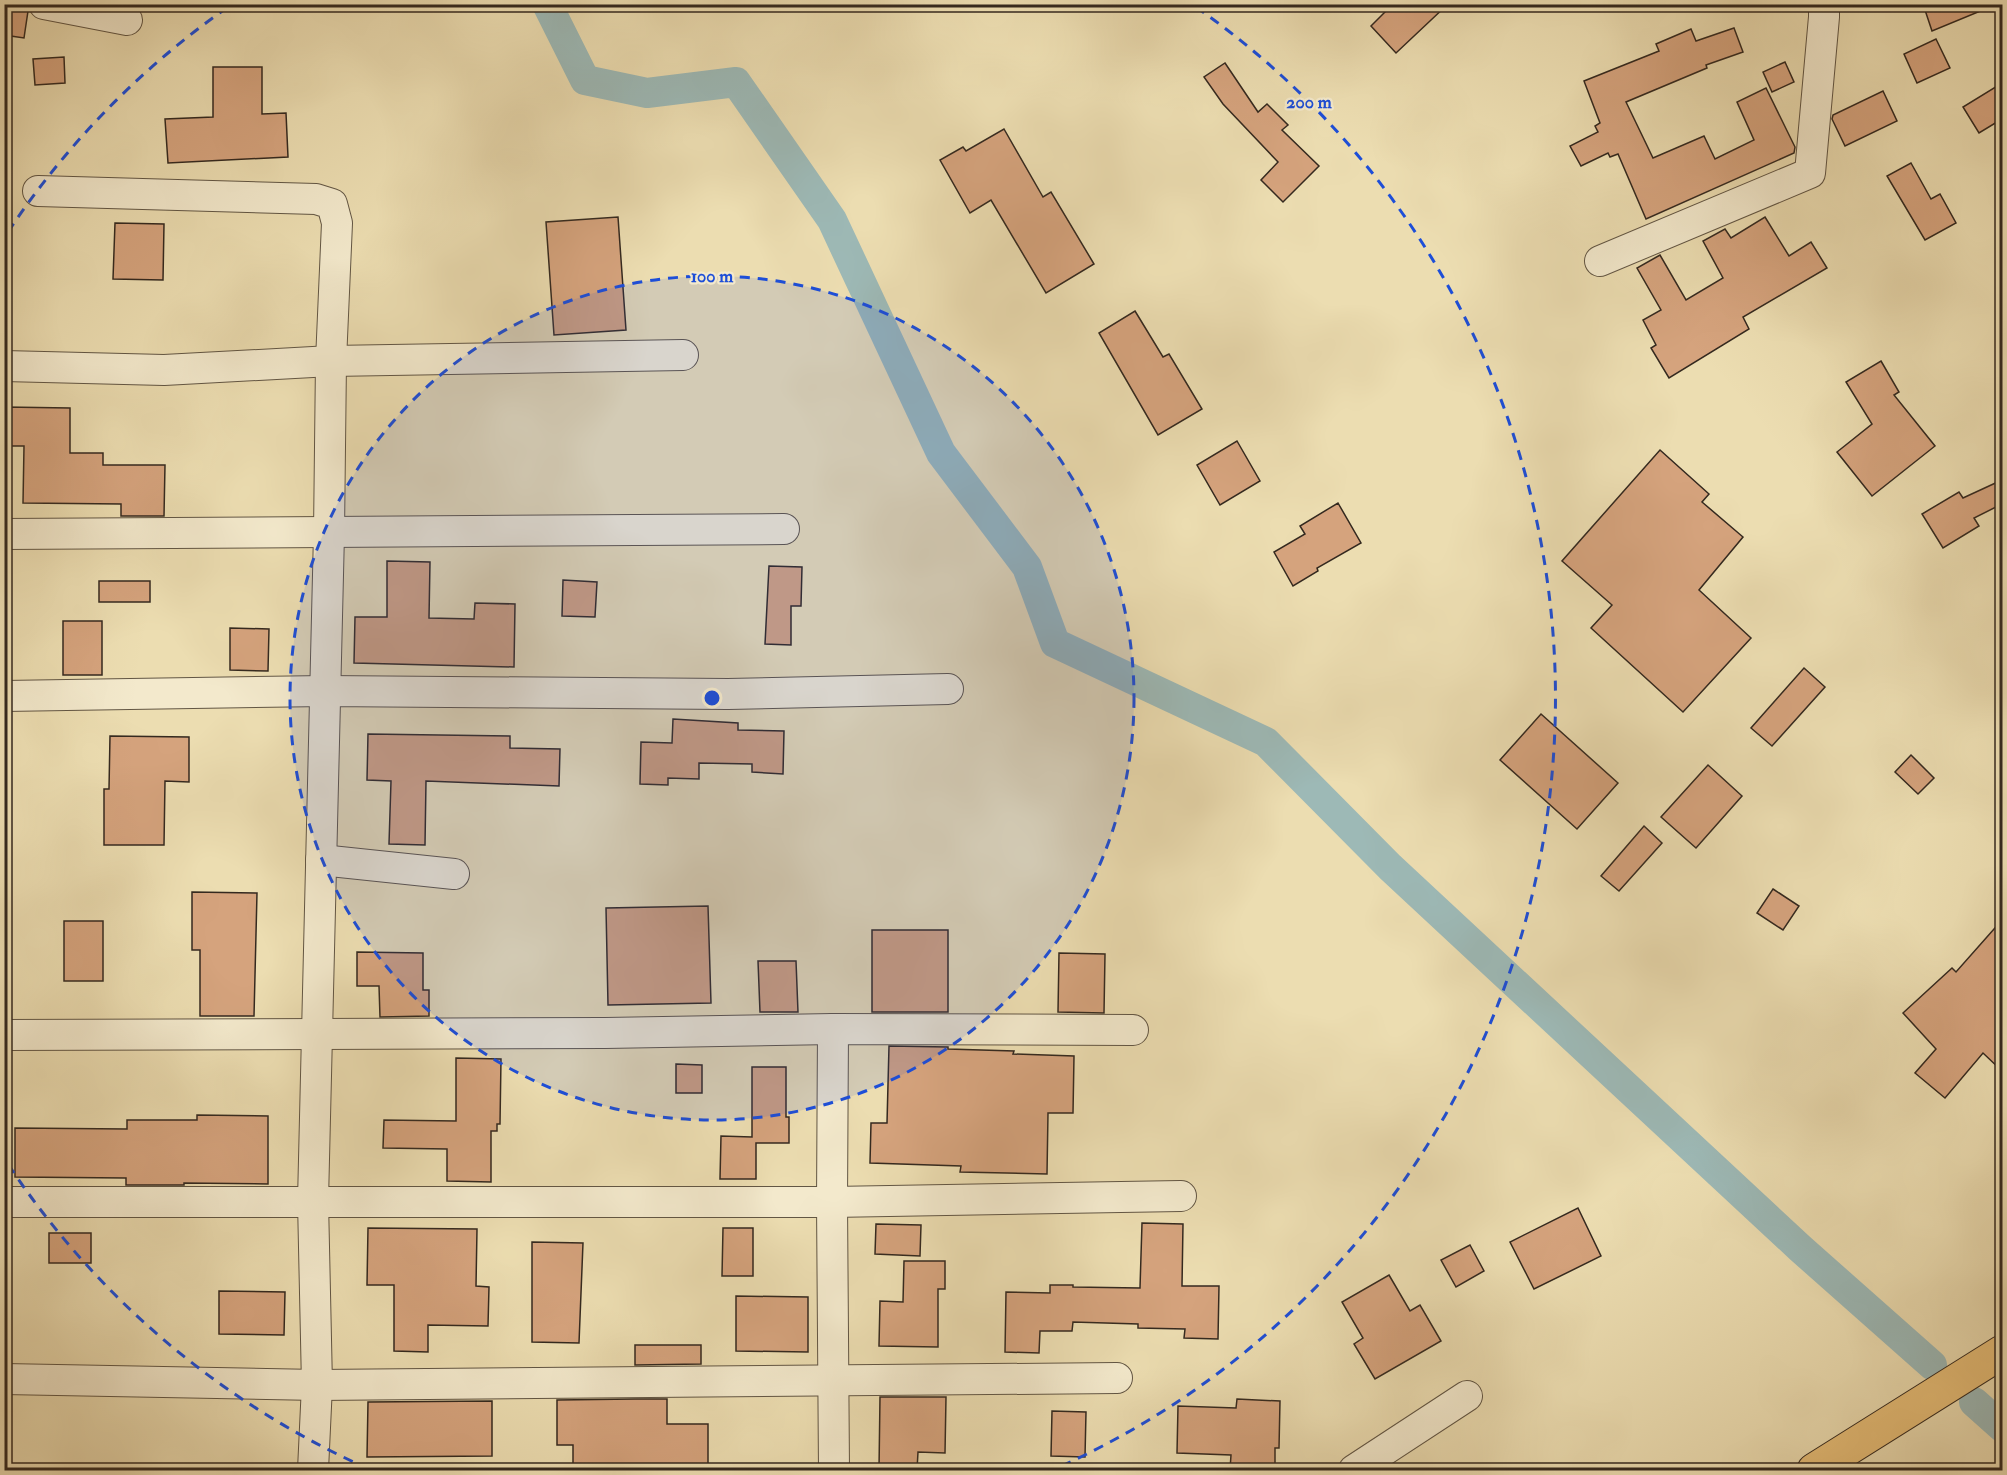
<svg xmlns="http://www.w3.org/2000/svg" width="2007" height="1475" viewBox="0 0 2007 1475" font-family="'IM FELL Double Pica',serif">
<style>
.lines{fill:none;stroke-linecap:round;stroke-linejoin:round}
.canal{stroke:#9db9b6;stroke-width:30}
.building{fill:#d5a37d;stroke:#34291f;stroke-width:1.5}
.minor-casing{stroke:#625644;stroke-width:32}
.trunk-casing{stroke:#34291f;stroke-width:35}
.minor{stroke:#f3e9cc;stroke-width:30}
.trunk{stroke:#e6be78;stroke-width:33}
.ring{fill:none;stroke:#1d4ed8;stroke-width:3;stroke-dasharray:10 8}
.centre{fill:#1d4ed8;stroke:#f3e9cc;stroke-width:3}
.ring-label{font-size:18px;text-anchor:middle;font-weight:bold;fill:#1d4ed8;stroke:#f3e9cc;stroke-width:4.5;stroke-linejoin:round;paint-order:stroke}
</style>
<rect width="100%" height="100%" fill="#ecddb1"/>
<filter id="stains"><feTurbulence type="fractalNoise" baseFrequency=".00333" numOctaves="4"/><feColorMatrix values="0 0 0 0 .2 0 0 0 0 .09 0 0 0 0 .02 0 0 0 .5 -.17"/></filter>
<radialGradient id="worn" r=".72"><stop offset=".6" stop-color="#630" stop-opacity="0"/><stop offset="1" stop-color="#630" stop-opacity=".3"/></radialGradient>
<g class="lines">
<g class="canal">
<path d="M 547,4 L 585,80 L 647,93 L 736,82 L 832,220 L 941,453 L 1027,567 L 1055,643 L 1266,742 L 1390,867 L 1801,1249 L 1932,1365"/>
<path d="M 1974,1402 L 2002,1427"/>
</g>
</g>
<g class="building">
<path d="M 4,4 L 27,4 L 28,11 L 24,38 L 4,35 Z"/>
<path d="M 1393,4 L 1448,4 L 1396,53 L 1371,26 Z"/>
<path d="M 1923,4 L 1995,4 L 1995,5 L 1932,31 Z"/>
<path d="M 1734,28 L 1743,52 L 1706,65 L 1707,68 L 1626,102 L 1653,158 L 1704,136 L 1715,159 L 1754,140 L 1737,102 L 1766,88 L 1795,147 L 1794,153 L 1646,219 L 1618,154 L 1610,157 L 1608,153 L 1581,166 L 1570,146 L 1598,132 L 1595,126 L 1600,123 L 1584,81 L 1659,51 L 1656,44 L 1691,29 L 1696,41 Z"/>
<path d="M 1936,39 L 1950,68 L 1917,83 L 1904,54 Z"/>
<path d="M 64,57 L 65,83 L 35,85 L 33,59 Z"/>
<path d="M 1785,62 L 1794,82 L 1772,92 L 1763,72 Z"/>
<path d="M 1225,63 L 1258,112 L 1267,104 L 1288,125 L 1282,130 L 1319,166 L 1283,202 L 1261,180 L 1278,162 L 1223,104 L 1204,77 Z"/>
<path d="M 213,67 L 262,67 L 262,114 L 286,113 L 288,157 L 168,163 L 165,119 L 213,117 Z"/>
<path d="M 2002,83 L 2002,119 L 1979,133 L 1963,107 Z"/>
<path d="M 1883,91 L 1897,121 L 1845,146 L 1832,119 L 1833,115 Z"/>
<path d="M 1004,129 L 1043,197 L 1051,192 L 1094,264 L 1046,293 L 991,200 L 970,213 L 940,160 L 963,147 L 966,151 Z"/>
<path d="M 1911,163 L 1931,199 L 1940,194 L 1956,223 L 1925,240 L 1887,176 Z"/>
<path d="M 618,217 L 626,330 L 554,335 L 546,222 Z"/>
<path d="M 1765,217 L 1789,256 L 1811,242 L 1827,268 L 1743,317 L 1749,329 L 1669,378 L 1651,348 L 1656,345 L 1643,320 L 1661,310 L 1637,268 L 1660,255 L 1686,300 L 1723,278 L 1703,241 L 1725,229 L 1731,238 Z"/>
<path d="M 115,223 L 164,224 L 163,280 L 113,279 Z"/>
<path d="M 1135,311 L 1163,357 L 1169,354 L 1202,409 L 1158,435 L 1099,333 Z"/>
<path d="M 1881,361 L 1899,392 L 1894,395 L 1935,446 L 1872,496 L 1837,452 L 1872,424 L 1846,382 Z"/>
<path d="M 4,407 L 70,408 L 70,453 L 103,453 L 103,465 L 165,465 L 164,516 L 121,516 L 121,504 L 23,503 L 24,446 L 4,446 Z"/>
<path d="M 1237,441 L 1260,481 L 1220,505 L 1197,465 Z"/>
<path d="M 1660,450 L 1709,494 L 1702,502 L 1743,537 L 1699,590 L 1751,638 L 1683,712 L 1591,628 L 1612,605 L 1562,561 Z"/>
<path d="M 2002,480 L 2002,504 L 1974,518 L 1979,526 L 1943,548 L 1922,514 L 1959,492 L 1963,498 Z"/>
<path d="M 1338,503 L 1361,543 L 1317,568 L 1318,571 L 1293,586 L 1274,552 L 1305,534 L 1300,526 Z"/>
<path d="M 387,561 L 430,562 L 429,618 L 474,619 L 475,603 L 515,604 L 514,667 L 354,663 L 355,617 L 387,617 Z"/>
<path d="M 769,566 L 802,567 L 801,606 L 791,606 L 791,645 L 765,644 Z"/>
<path d="M 563,580 L 597,582 L 595,617 L 562,616 Z"/>
<rect x="99" y="581" width="51" height="21"/>
<rect x="63" y="621" width="39" height="54"/>
<path d="M 230,628 L 269,629 L 268,671 L 230,670 Z"/>
<path d="M 1804,668 L 1825,687 L 1772,746 L 1751,728 Z"/>
<path d="M 1541,714 L 1618,783 L 1577,829 L 1500,760 Z"/>
<path d="M 673,719 L 738,723 L 738,730 L 784,731 L 783,774 L 752,772 L 752,764 L 699,763 L 699,779 L 668,778 L 668,785 L 640,784 L 641,742 L 672,743 Z"/>
<path d="M 368,734 L 510,736 L 510,748 L 560,749 L 559,786 L 426,781 L 425,845 L 389,844 L 391,781 L 367,780 Z"/>
<path d="M 110,736 L 189,737 L 189,782 L 165,781 L 164,845 L 104,845 L 104,789 L 109,789 Z"/>
<path d="M 1911,755 L 1934,778 L 1918,794 L 1895,772 Z"/>
<path d="M 1708,765 L 1742,796 L 1696,848 L 1661,817 Z"/>
<path d="M 1644,826 L 1662,843 L 1619,891 L 1601,876 Z"/>
<path d="M 1773,889 L 1799,906 L 1783,930 L 1757,913 Z"/>
<path d="M 192,892 L 257,893 L 254,1016 L 200,1016 L 200,950 L 192,950 Z"/>
<path d="M 708,906 L 711,1003 L 608,1005 L 606,908 Z"/>
<path d="M 2002,920 L 2002,1071 L 1983,1053 L 1945,1098 L 1915,1073 L 1936,1049 L 1903,1013 L 1952,968 L 1956,972 Z"/>
<rect x="64" y="921" width="39" height="60"/>
<rect x="872" y="930" width="76" height="82"/>
<path d="M 357,952 L 423,953 L 423,990 L 429,990 L 429,1016 L 380,1017 L 379,986 L 357,986 Z"/>
<path d="M 1059,953 L 1105,954 L 1104,1013 L 1058,1012 Z"/>
<path d="M 758,961 L 796,961 L 798,1012 L 760,1012 Z"/>
<path d="M 889,1046 L 948,1047 L 948,1049 L 1014,1051 L 1013,1054 L 1074,1056 L 1073,1113 L 1048,1113 L 1047,1174 L 960,1172 L 961,1166 L 870,1163 L 871,1123 L 887,1123 Z"/>
<path d="M 456,1058 L 501,1059 L 500,1124 L 497,1124 L 497,1131 L 491,1131 L 491,1182 L 447,1181 L 447,1149 L 383,1148 L 384,1120 L 456,1121 Z"/>
<path d="M 676,1064 L 702,1065 L 702,1093 L 676,1093 Z"/>
<path d="M 752,1067 L 786,1067 L 786,1117 L 789,1117 L 789,1143 L 756,1143 L 756,1179 L 720,1179 L 721,1136 L 752,1137 Z"/>
<path d="M 197,1115 L 268,1116 L 268,1184 L 184,1183 L 184,1185 L 126,1185 L 126,1178 L 15,1177 L 15,1128 L 127,1129 L 127,1120 L 197,1120 Z"/>
<path d="M 1578,1208 L 1601,1256 L 1534,1289 L 1510,1242 Z"/>
<path d="M 1142,1223 L 1183,1224 L 1182,1286 L 1219,1286 L 1218,1339 L 1184,1338 L 1185,1329 L 1138,1328 L 1138,1324 L 1073,1322 L 1072,1331 L 1040,1331 L 1039,1353 L 1005,1352 L 1006,1292 L 1050,1293 L 1050,1285 L 1073,1285 L 1073,1287 L 1140,1288 Z"/>
<path d="M 876,1224 L 921,1225 L 920,1256 L 875,1254 Z"/>
<path d="M 368,1228 L 477,1229 L 476,1286 L 489,1287 L 488,1326 L 428,1325 L 428,1352 L 394,1351 L 394,1285 L 367,1285 Z"/>
<path d="M 723,1228 L 753,1228 L 753,1276 L 722,1276 Z"/>
<rect x="49" y="1233" width="42" height="30"/>
<path d="M 532,1242 L 583,1243 L 579,1343 L 532,1342 Z"/>
<path d="M 1470,1245 L 1484,1271 L 1456,1287 L 1441,1260 Z"/>
<path d="M 904,1261 L 945,1261 L 945,1289 L 938,1289 L 938,1347 L 879,1346 L 880,1301 L 903,1302 Z"/>
<path d="M 1389,1275 L 1410,1311 L 1420,1305 L 1441,1341 L 1375,1379 L 1354,1344 L 1363,1338 L 1342,1302 Z"/>
<path d="M 219,1291 L 285,1292 L 284,1335 L 219,1334 Z"/>
<path d="M 736,1296 L 808,1297 L 808,1352 L 736,1351 Z"/>
<path d="M 635,1345 L 701,1345 L 701,1364 L 635,1365 Z"/>
<path d="M 880,1397 L 946,1397 L 945,1453 L 918,1452 L 917,1470 L 879,1470 Z"/>
<path d="M 635,1399 L 667,1399 L 667,1424 L 708,1424 L 708,1470 L 573,1470 L 573,1445 L 557,1445 L 557,1400 Z"/>
<path d="M 1237,1399 L 1280,1401 L 1279,1448 L 1275,1448 L 1275,1470 L 1230,1470 L 1231,1455 L 1177,1453 L 1178,1406 L 1236,1408 Z"/>
<path d="M 492,1401 L 492,1456 L 367,1457 L 368,1402 Z"/>
<path d="M 1052,1411 L 1086,1412 L 1085,1457 L 1051,1456 Z"/>
</g>
<g class="lines">
<g class="minor-casing">
<g id="minor">
<path d="M 44,4 L 127,20"/>
<path d="M 38,191 L 316,199 L 332,204 L 337,223 L 331,361 L 329,533 L 313,1201 L 317,1385 L 313,1470"/>
<path d="M 1600,261 L 1810,173 L 1824,17 L 1824,4"/>
<path d="M 4,366 L 164,370 L 331,361 L 683,355"/>
<path d="M 4,534 L 784,529"/>
<path d="M 4,696 L 325,691 L 728,694 L 948,689"/>
<path d="M 321,860 L 454,874"/>
<path d="M 4,1035 L 605,1033 L 833,1029"/>
<path d="M 4,1202 L 832,1202 L 1181,1196"/>
<path d="M 4,1379 L 317,1385 L 1117,1378"/>
<path d="M 834,1470 L 832,1202 L 833,1029 L 1133,1030"/>
<path d="M 1354,1470 L 1467,1396"/>
</g>
</g>
<g class="trunk-casing">
<path id="trunk" d="M 1814,1470 L 2002,1352"/>
</g>
<use href="#minor" class="minor"/>
<use href="#trunk" class="trunk"/>
</g>
<circle cx="712" cy="698" r="422" fill="#1d4ed8" fill-opacity=".12"/>
<g class="ring">
<circle cx="712" cy="698" r="422"/>
<path d="M369 1469A844 844 0 0 1 8 1164M8 232A844 844 0 0 1 228 7M1196 7A844 844 0 0 1 1055 1469"/>
</g>
<circle cx="712" cy="698" r="9" class="centre"/>
<g class="ring-label">
<text x="1309" y="108">200 m</text>
<text x="712" y="282">100 m</text>
</g>
<rect width="2007" height="1475" fill="none" stroke="#ecddb1" stroke-width="24"/>
<rect x="6" y="6" width="1995" height="1463" fill="none" stroke="#34291f" stroke-width="3"/>
<rect x="12" y="12" width="1983" height="1451" fill="none" stroke="#34291f" stroke-width="1.5"/>
<rect width="100%" height="100%" filter="url(#stains)"/>
<rect width="100%" height="100%" fill="url(#worn)"/>
</svg>
